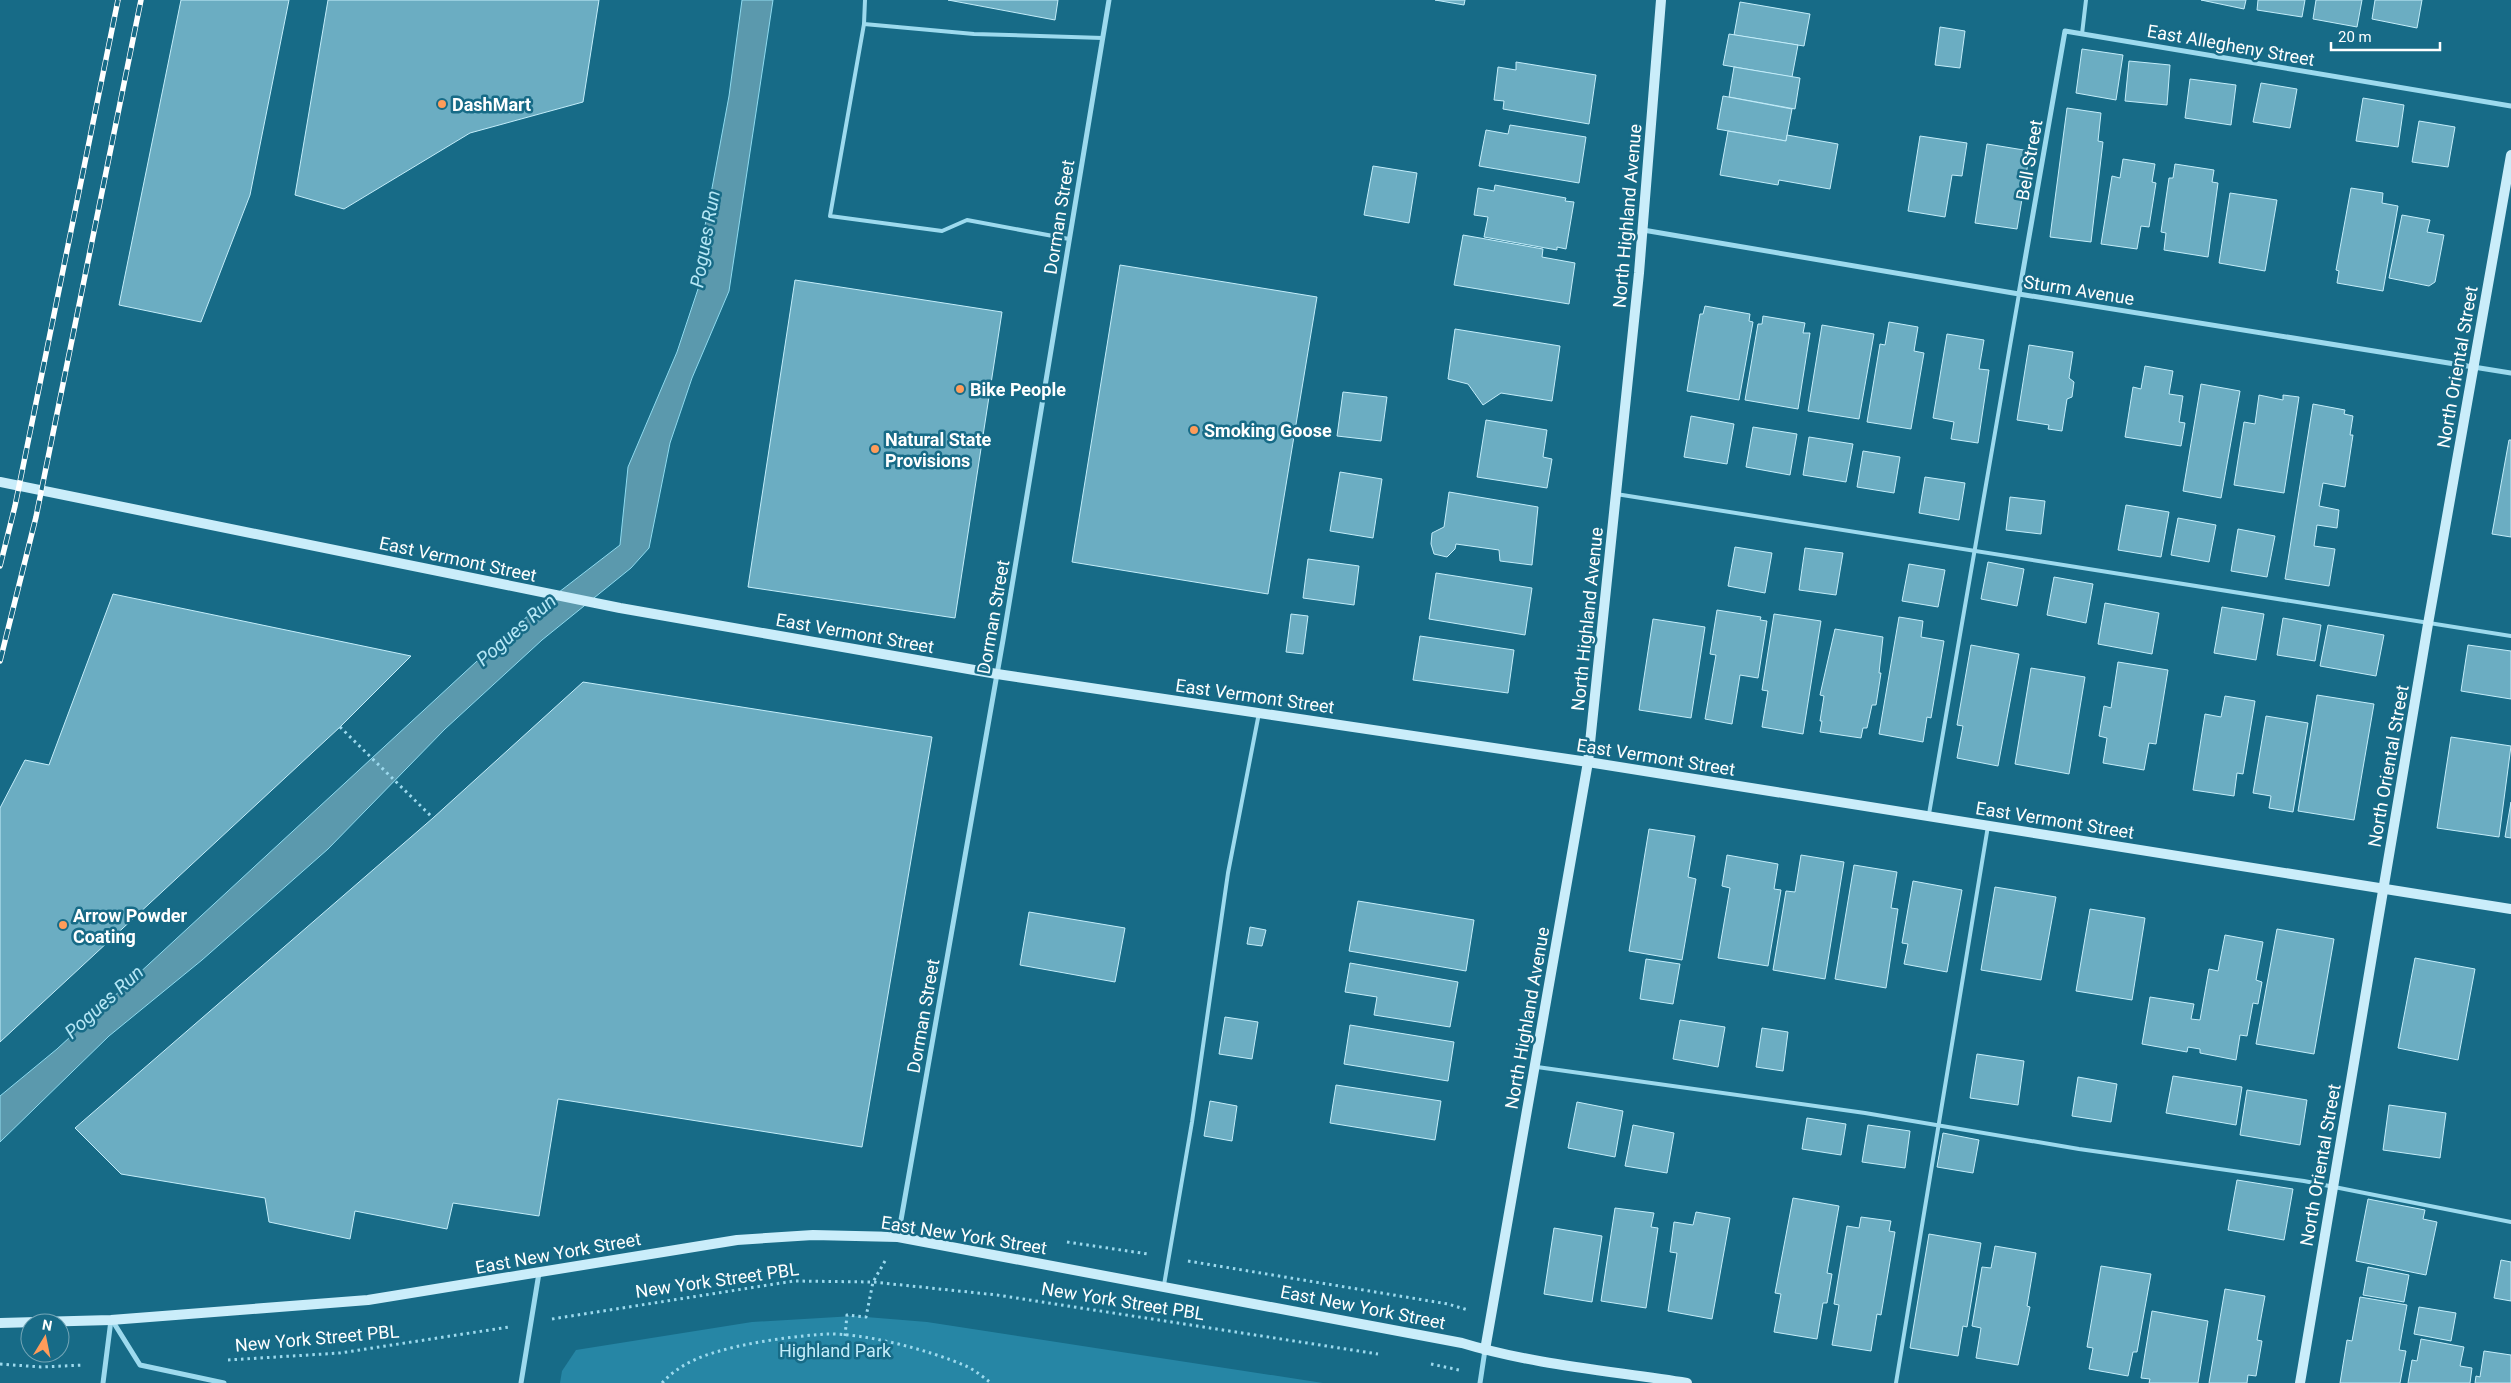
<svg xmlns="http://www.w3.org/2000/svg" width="2511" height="1383" viewBox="0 0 2511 1383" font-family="Roboto,sans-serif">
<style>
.green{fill:#2686a5}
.water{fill:#5b99ad;stroke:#8fdbf0}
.building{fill:#6badc2;stroke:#c3edfa}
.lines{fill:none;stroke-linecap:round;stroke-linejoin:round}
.path{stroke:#9ddaee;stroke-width:3;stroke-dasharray:2.5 4;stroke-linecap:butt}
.lane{stroke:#9ddaee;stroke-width:4}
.street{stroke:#9ddaee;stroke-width:5}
.secondary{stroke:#caedfa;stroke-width:10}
.rail-casing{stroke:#fff;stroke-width:5.5}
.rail{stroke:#176b87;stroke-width:4;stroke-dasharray:11;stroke-linecap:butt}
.poi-dot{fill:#ff9c5a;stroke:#176b87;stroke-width:2}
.labels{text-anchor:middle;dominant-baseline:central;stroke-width:5;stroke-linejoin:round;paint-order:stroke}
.street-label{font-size:18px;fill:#fff;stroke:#176b87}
.poi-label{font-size:18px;font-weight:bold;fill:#fff;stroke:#176b87;text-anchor:start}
.park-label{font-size:18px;fill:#c3edfa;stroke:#176b87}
.water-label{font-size:19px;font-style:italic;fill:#b5e7f6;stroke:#176b87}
</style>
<rect width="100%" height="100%" fill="#176b87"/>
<path class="green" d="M 854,1316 L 927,1322 L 1323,1383 L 560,1383 L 562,1371 L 576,1350 L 752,1322 Z"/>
<path class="water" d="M 742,0 L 773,0 L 729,291 L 692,378 L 670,443 L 649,548 L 631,568 L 542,640 L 445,729 L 328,849 L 202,960 L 109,1036 L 0,1142 L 0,1096 L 57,1049 L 515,626 L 620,545 L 628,467 L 677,352 L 698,289 L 705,226 L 729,96 Z"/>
<g class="building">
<path d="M 181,0 L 289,0 L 250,195 L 201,322 L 119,305 Z"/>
<path d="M 328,0 L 599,0 L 583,102 L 470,133 L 344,209 L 295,195 Z"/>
<path d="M 948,0 L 1058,0 L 1055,20 Z"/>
<path d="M 1435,0 L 1465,0 L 1464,5 Z"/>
<path d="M 2201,0 L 2246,0 L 2244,9 Z"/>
<path d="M 2258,0 L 2305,0 L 2302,17 L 2257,10 Z"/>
<path d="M 2316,0 L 2362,0 L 2357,27 L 2313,19 Z"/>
<path d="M 2375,0 L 2422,0 L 2417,28 L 2372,19 Z"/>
<path d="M 1740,2 L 1810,14 L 1804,46 L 1734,35 Z"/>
<path d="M 1940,27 L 1965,31 L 1960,68 L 1935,65 Z"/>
<path d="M 1729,34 L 1798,45 L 1792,77 L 1723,65 Z"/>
<path d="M 2082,49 L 2123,55 L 2116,100 L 2076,93 Z"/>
<path d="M 2129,61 L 2170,65 L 2167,105 L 2125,101 Z"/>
<path d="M 1516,62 L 1596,75 L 1589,124 L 1503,109 L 1504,101 L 1494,100 L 1498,67 L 1516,70 Z"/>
<path d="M 1734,67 L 1800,78 L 1795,109 L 1729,97 Z"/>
<path d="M 2190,79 L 2236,85 L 2231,125 L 2185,118 Z"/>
<path d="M 2261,83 L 2297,89 L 2290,128 L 2253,122 Z"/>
<path d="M 1723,96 L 1792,109 L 1786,141 L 1717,129 Z"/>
<path d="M 2363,98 L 2404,105 L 2398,147 L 2356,141 Z"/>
<path d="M 2067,108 L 2101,113 L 2098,141 L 2103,142 L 2091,242 L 2050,237 Z"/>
<path d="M 2419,121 L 2455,127 L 2448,167 L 2412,162 Z"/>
<path d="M 1510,125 L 1586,137 L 1579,183 L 1479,166 L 1486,130 L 1508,134 Z"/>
<path d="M 1728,131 L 1786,141 L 1787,135 L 1838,144 L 1830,189 L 1779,180 L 1778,185 L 1720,175 Z"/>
<path d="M 1920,136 L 1967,143 L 1962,176 L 1952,175 L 1945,217 L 1908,211 Z"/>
<path d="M 1987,144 L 2030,151 L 2017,229 L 1975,223 Z"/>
<path d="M 2123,159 L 2155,164 L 2152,182 L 2156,183 L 2149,227 L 2141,226 L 2137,249 L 2101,244 L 2112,176 L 2120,178 Z"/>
<path d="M 2175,164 L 2214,170 L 2212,182 L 2218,183 L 2208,257 L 2164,250 L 2166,233 L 2161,232 L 2169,178 L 2173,178 Z"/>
<path d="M 1373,166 L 1417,173 L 1409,223 L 1364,215 Z"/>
<path d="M 1495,185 L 1566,198 L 1565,201 L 1574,202 L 1566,249 L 1557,247 L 1557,250 L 1484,237 L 1488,217 L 1474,215 L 1478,188 L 1494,191 Z"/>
<path d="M 2351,188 L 2383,193 L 2382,203 L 2398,206 L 2383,291 L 2337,283 L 2339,271 L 2336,270 Z"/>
<path d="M 2230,193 L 2277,200 L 2265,271 L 2219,263 Z"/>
<path d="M 2402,215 L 2430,220 L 2427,232 L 2444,235 L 2435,282 L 2429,286 L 2389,278 Z"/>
<path d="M 1463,235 L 1543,249 L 1542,257 L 1575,263 L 1569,304 L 1454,285 Z"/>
<path d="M 1120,265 L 1317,297 L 1268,594 L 1072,562 Z"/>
<path d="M 795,280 L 1002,312 L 955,618 L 748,587 Z"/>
<path d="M 1705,306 L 1750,314 L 1749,321 L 1753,322 L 1739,400 L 1687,391 L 1700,314 L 1703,314 Z"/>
<path d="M 1763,316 L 1805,323 L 1803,333 L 1810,333 L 1798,409 L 1745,400 L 1758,324 L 1762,324 Z"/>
<path d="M 1889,322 L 1918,327 L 1914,351 L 1924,353 L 1911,429 L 1867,422 L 1880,344 L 1885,345 Z"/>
<path d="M 1822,325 L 1874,334 L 1859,419 L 1808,411 Z"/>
<path d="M 1455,329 L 1560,346 L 1552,401 L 1501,393 L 1483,405 L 1468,384 L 1448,379 Z"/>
<path d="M 1947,334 L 1984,340 L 1979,369 L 1989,370 L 1978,443 L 1951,439 L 1954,422 L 1933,418 Z"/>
<path d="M 2029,345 L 2073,352 L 2069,378 L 2074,382 L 2072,397 L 2067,399 L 2062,431 L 2048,429 L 2049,425 L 2017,420 Z"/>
<path d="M 2145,366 L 2173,371 L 2169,394 L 2183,396 L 2179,422 L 2185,423 L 2181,446 L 2125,437 L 2133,387 L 2141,389 Z"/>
<path d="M 2201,384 L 2240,391 L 2221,498 L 2183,491 Z"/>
<path d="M 1343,392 L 1387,397 L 1381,441 L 1337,436 Z"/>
<path d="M 2259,395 L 2283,400 L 2283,395 L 2299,397 L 2284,493 L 2234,485 L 2244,422 L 2255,424 Z"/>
<path d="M 2313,404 L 2345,410 L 2344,414 L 2353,416 L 2350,435 L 2353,435 L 2345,487 L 2323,483 L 2319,506 L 2339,510 L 2337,528 L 2317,525 L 2314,546 L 2335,549 L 2329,586 L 2285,579 Z"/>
<path d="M 1691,416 L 1734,424 L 1727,464 L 1684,457 Z"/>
<path d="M 1486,420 L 1547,430 L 1543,457 L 1552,459 L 1547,488 L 1477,477 Z"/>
<path d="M 1753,427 L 1797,434 L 1790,475 L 1746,467 Z"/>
<path d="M 1809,437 L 1853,444 L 1846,482 L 1803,475 Z"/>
<path d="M 2509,440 L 2511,440 L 2511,537 L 2492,534 Z"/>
<path d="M 1863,451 L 1900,457 L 1894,493 L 1857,487 Z"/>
<path d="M 1340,472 L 1382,479 L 1373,538 L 1330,531 Z"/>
<path d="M 1925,477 L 1965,483 L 1959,520 L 1919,513 Z"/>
<path d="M 1449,492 L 1538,507 L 1532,565 L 1500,561 L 1499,550 L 1456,544 L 1455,549 L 1447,557 L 1434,554 L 1431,544 L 1432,533 L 1444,527 Z"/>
<path d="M 2010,497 L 2045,501 L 2041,534 L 2006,530 Z"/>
<path d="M 2126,505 L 2169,512 L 2161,557 L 2118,550 Z"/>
<path d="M 2178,518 L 2216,525 L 2209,562 L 2171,555 Z"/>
<path d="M 2238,529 L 2275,536 L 2267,577 L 2231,571 Z"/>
<path d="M 1735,547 L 1772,553 L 1765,593 L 1728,586 Z"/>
<path d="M 1805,548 L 1843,553 L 1836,595 L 1799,590 Z"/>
<path d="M 1308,559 L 1359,566 L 1354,605 L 1303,598 Z"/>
<path d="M 1988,562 L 2024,569 L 2017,606 L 1981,599 Z"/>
<path d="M 1909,564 L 1945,570 L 1938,607 L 1902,601 Z"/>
<path d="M 1436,573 L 1532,588 L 1525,635 L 1429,619 Z"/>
<path d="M 2054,577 L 2093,584 L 2086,623 L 2047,615 Z"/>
<path d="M 113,594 L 411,656 L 340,727 L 0,1042 L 0,808 L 25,760 L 49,765 Z"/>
<path d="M 2105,603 L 2159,613 L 2152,654 L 2098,644 Z"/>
<path d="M 2222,607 L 2264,614 L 2256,660 L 2214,653 Z"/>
<path d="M 1717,610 L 1761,617 L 1760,620 L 1767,621 L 1758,678 L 1740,675 L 1732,724 L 1705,719 L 1716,655 L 1710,654 Z"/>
<path d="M 1291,614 L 1308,616 L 1303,654 L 1286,652 Z"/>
<path d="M 1774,614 L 1821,621 L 1803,734 L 1762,727 L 1768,691 L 1762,690 Z"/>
<path d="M 1899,617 L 1923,621 L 1921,637 L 1944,641 L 1931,718 L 1927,717 L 1923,742 L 1879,734 Z"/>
<path d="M 2283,618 L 2321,625 L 2315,661 L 2277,655 Z"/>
<path d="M 1653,619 L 1705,627 L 1691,718 L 1639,710 Z"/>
<path d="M 2328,625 L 2384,635 L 2376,676 L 2320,666 Z"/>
<path d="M 1835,629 L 1883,637 L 1879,673 L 1881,673 L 1876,705 L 1872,705 L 1867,728 L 1863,728 L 1861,738 L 1820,732 L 1822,721 L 1820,721 L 1824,696 L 1820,695 Z"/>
<path d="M 1420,636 L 1514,650 L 1508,693 L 1413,680 Z"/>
<path d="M 1971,645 L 2019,654 L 1998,766 L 1957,758 L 1963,726 L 1957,725 Z"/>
<path d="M 2468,645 L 2511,651 L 2511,699 L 2461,691 Z"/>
<path d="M 2118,662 L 2168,670 L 2156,744 L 2149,743 L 2144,770 L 2103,763 L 2107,738 L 2099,736 L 2104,706 L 2111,708 Z"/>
<path d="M 2031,668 L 2085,677 L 2069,774 L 2015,764 Z"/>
<path d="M 583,682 L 932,737 L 862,1147 L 558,1099 L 539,1216 L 453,1203 L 447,1229 L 355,1211 L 350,1239 L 269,1222 L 265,1198 L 121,1174 L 75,1128 L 433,818 Z"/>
<path d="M 2317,695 L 2374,704 L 2354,820 L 2298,811 Z"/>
<path d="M 2225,696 L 2255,701 L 2243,774 L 2237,773 L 2234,796 L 2193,790 L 2205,714 L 2221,717 Z"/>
<path d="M 2266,716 L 2308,723 L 2293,812 L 2269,808 L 2271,796 L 2253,793 Z"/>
<path d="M 2451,737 L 2511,746 L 2499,837 L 2437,828 Z"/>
<path d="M 2511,802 L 2511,838 L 2505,837 Z"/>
<path d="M 1649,829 L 1695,836 L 1688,877 L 1696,879 L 1682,960 L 1629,951 Z"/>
<path d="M 1727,855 L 1778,864 L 1774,889 L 1781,890 L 1768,966 L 1718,958 L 1730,888 L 1722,886 Z"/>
<path d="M 1801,855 L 1844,862 L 1825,979 L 1773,970 L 1786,891 L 1795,892 Z"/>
<path d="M 1854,865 L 1897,872 L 1891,908 L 1898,909 L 1886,988 L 1835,979 Z"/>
<path d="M 1913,881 L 1962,890 L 1947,972 L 1904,964 L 1908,944 L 1902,943 Z"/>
<path d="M 1995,887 L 2056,897 L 2041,980 L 1981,970 Z"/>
<path d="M 1358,901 L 1474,920 L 1466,971 L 1349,951 Z"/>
<path d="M 2090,909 L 2145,918 L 2132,1000 L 2076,991 Z"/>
<path d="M 1029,912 L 1125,928 L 1115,982 L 1020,965 Z"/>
<path d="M 1250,927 L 1266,930 L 1262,946 L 1247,944 Z"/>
<path d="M 2277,929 L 2334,939 L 2314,1054 L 2256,1044 Z"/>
<path d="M 2225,935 L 2263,942 L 2256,980 L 2262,982 L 2258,1004 L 2253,1003 L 2247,1036 L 2240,1035 L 2236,1060 L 2200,1053 L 2200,1049 L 2188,1047 L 2187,1052 L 2142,1044 L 2150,997 L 2194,1004 L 2191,1019 L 2200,1020 L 2209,969 L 2218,971 Z"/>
<path d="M 2415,958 L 2475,969 L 2458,1060 L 2398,1048 Z"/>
<path d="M 1646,959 L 1680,964 L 1673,1004 L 1640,999 Z"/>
<path d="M 1350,963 L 1458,982 L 1450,1027 L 1374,1015 L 1377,997 L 1345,992 Z"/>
<path d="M 1225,1017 L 1258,1022 L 1252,1059 L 1219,1054 Z"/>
<path d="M 1680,1020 L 1725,1027 L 1718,1067 L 1673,1059 Z"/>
<path d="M 1350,1025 L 1454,1042 L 1448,1081 L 1344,1064 Z"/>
<path d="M 1762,1028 L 1788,1032 L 1783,1071 L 1756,1067 Z"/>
<path d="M 1977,1054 L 2024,1061 L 2018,1105 L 1970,1098 Z"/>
<path d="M 2173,1076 L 2242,1087 L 2236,1125 L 2166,1113 Z"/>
<path d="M 2078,1077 L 2117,1084 L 2111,1122 L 2072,1116 Z"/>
<path d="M 1336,1085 L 1441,1101 L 1435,1140 L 1330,1123 Z"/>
<path d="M 2247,1090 L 2307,1100 L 2300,1145 L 2240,1135 Z"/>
<path d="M 1210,1101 L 1237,1106 L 1232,1141 L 1204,1136 Z"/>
<path d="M 1577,1102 L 1623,1111 L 1615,1157 L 1568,1148 Z"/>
<path d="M 2389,1105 L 2446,1113 L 2440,1158 L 2383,1150 Z"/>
<path d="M 1807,1118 L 1846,1124 L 1841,1155 L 1802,1149 Z"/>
<path d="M 1633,1125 L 1674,1133 L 1667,1173 L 1625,1166 Z"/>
<path d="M 1868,1125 L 1910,1131 L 1905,1168 L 1862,1162 Z"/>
<path d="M 1943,1133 L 1979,1140 L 1973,1173 L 1937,1167 Z"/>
<path d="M 2237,1180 L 2293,1189 L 2284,1240 L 2228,1230 Z"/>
<path d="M 1793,1198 L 1839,1206 L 1827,1273 L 1832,1274 L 1827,1303 L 1823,1303 L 1817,1339 L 1774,1332 L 1781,1294 L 1775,1293 Z"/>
<path d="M 2368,1199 L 2425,1210 L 2423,1219 L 2437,1222 L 2426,1275 L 2356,1261 Z"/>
<path d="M 1615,1208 L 1654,1213 L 1651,1227 L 1658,1228 L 1646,1308 L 1601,1301 Z"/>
<path d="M 1696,1212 L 1730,1218 L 1712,1319 L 1668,1311 L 1677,1253 L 1670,1252 L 1674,1222 L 1693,1225 Z"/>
<path d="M 1861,1217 L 1891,1221 L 1889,1231 L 1895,1232 L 1881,1315 L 1877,1314 L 1871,1351 L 1832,1345 L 1839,1305 L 1834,1304 L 1847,1226 L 1859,1228 Z"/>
<path d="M 1554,1228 L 1602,1236 L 1592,1302 L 1544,1294 Z"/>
<path d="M 1929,1234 L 1981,1243 L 1967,1327 L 1963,1326 L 1958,1356 L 1910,1348 Z"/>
<path d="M 1995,1246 L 2036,1253 L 2027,1306 L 2030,1307 L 2018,1365 L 1976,1358 L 1981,1328 L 1972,1326 L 1982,1267 L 1991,1268 Z"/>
<path d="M 2501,1260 L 2511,1262 L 2511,1301 L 2494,1298 Z"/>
<path d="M 2101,1266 L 2151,1274 L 2137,1352 L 2133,1352 L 2128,1376 L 2089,1369 L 2093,1348 L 2087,1347 Z"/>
<path d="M 2368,1267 L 2409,1275 L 2404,1302 L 2363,1295 Z"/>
<path d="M 2225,1289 L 2265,1296 L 2257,1340 L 2262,1341 L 2256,1376 L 2248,1375 L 2247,1383 L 2209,1383 Z"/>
<path d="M 2360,1297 L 2407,1305 L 2399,1350 L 2406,1351 L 2400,1383 L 2340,1383 L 2347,1340 L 2352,1341 Z"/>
<path d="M 2419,1307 L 2456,1313 L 2451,1341 L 2414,1334 Z"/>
<path d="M 2152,1311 L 2208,1321 L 2198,1383 L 2149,1383 L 2150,1379 L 2141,1378 Z"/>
<path d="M 2421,1339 L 2464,1347 L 2460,1366 L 2472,1368 L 2470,1383 L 2408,1383 L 2412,1360 L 2417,1361 Z"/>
<path d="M 2484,1351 L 2511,1355 L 2511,1383 L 2475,1383 L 2476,1376 L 2480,1377 Z"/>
</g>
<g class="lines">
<g class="path">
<path d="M 340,727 L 433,818"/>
<path d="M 1067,1242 L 1148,1254"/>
<path d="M 1188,1261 L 1448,1304 L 1468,1310"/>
<path d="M 552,1319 L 794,1281 L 873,1282 L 997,1295 L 1378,1354"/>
<path d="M 845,1336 L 847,1315 L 866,1317 L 873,1282 L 885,1261"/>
<path d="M 228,1360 L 340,1353 L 509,1327"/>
<path d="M 0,1364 L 41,1367 L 84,1365"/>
<path d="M 1431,1364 L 1459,1370"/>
<path d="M 662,1383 C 683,1360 710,1353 739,1346 C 767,1340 797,1336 826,1334 C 865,1333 929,1350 966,1366 C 975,1370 983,1377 991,1383"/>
</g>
<g class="lane">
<path d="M 865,0 L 864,24 L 974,34 L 1103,38"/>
<path d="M 864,24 L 830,216 L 942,231 L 967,220 L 1069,239"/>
<path d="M 2082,34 L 2086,0"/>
<path d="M 1616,494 L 2511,636"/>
<path d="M 1929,814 L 2019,294"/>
<path d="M 1537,1067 L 1865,1113 L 2079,1149 L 2304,1181 L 2511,1222"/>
<path d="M 1164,1285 L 1192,1122 L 1228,873 L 1259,713"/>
<path d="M 1896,1383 L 1988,826"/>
</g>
<g class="street">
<path d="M 1643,230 L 2019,294 L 2511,373"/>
<path d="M 2019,294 L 2065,31 L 2511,106"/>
<path d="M 898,1237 L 1003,640 L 1109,0"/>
<path d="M 112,1320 L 140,1365 L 224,1383"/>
<path d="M 103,1383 L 111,1320"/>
<path d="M 521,1383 L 539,1273"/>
<path d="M 1480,1383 L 1485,1350"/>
</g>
<g class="secondary">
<path d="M 0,482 L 620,608 L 997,674 L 1588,762 L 2511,909"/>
<path d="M 0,1323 L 111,1320 L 368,1300 L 737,1240 L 813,1235 L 898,1237 L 1462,1343 C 1534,1365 1613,1371 1687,1383"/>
<path d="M 1485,1350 L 1588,762 L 1639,273 L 1661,0"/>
<path d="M 2300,1383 L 2428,624 L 2511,155"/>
</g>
<g class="rail-casing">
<g id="rail">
<path d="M 0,566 L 15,506 L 118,0"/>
<path d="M 0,661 L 36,517 L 141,0"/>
</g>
</g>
<use href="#rail" class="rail"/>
</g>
<g class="poi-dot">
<circle cx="442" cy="104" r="5"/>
<circle cx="960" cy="389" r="5"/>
<circle cx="1194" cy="430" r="5"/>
<circle cx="875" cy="449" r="5"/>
<circle cx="63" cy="925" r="5"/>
</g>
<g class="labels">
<g class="street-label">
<text transform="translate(2231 45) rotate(10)">East Allegheny Street</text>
<text transform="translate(2029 160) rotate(-80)">Bell Street</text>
<text transform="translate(1627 216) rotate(-85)">North Highland Avenue</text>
<text transform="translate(1059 217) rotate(-81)">Dorman Street</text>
<text transform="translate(2079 290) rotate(9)">Sturm Avenue</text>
<text transform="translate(2457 367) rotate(-80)">North Oriental Street</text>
<text transform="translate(458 559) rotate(12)">East Vermont Street</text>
<text transform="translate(993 617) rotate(-80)">Dorman Street</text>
<text transform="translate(1587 619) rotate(-84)">North Highland Avenue</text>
<text transform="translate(855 633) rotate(10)">East Vermont Street</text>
<text transform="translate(1255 696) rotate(8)">East Vermont Street</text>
<text transform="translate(1656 757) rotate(9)">East Vermont Street</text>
<text transform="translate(2388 766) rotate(-80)">North Oriental Street</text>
<text transform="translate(2055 820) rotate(9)">East Vermont Street</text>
<text transform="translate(923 1016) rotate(-80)">Dorman Street</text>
<text transform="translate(1527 1018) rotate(-80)">North Highland Avenue</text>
<text transform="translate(2320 1165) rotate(-80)">North Oriental Street</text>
<text transform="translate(964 1235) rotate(9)">East New York Street</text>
<text transform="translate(558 1253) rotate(-10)">East New York Street</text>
<text transform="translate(717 1280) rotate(-8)">New York Street PBL</text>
<text transform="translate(1123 1301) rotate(9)">New York Street PBL</text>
<text transform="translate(1363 1307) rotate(11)">East New York Street</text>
<text transform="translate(317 1338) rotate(-5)">New York Street PBL</text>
</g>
<g class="poi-label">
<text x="452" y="104">DashMart</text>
<text x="970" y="389">Bike People</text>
<text x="1204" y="430">Smoking Goose</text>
<text x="885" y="439">Natural State<tspan x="885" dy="21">Provisions</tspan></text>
<text x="73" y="915">Arrow Powder<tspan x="73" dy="21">Coating</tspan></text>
</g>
<g class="park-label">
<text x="835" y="1350">Highland Park</text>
</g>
<g class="water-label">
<text transform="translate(705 239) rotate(-80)">Pogues Run</text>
<text transform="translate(516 630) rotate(-41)">Pogues Run</text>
<text transform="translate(104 1002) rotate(-42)">Pogues Run</text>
</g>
</g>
<g transform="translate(45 1338) rotate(10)"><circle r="24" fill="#176b87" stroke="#74a6b7"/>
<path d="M0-4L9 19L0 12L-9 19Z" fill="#ff9c5a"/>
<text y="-8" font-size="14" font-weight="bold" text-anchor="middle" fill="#ffffff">N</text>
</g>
<path d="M2331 42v8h109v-8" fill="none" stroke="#ffffff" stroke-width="2.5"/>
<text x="2338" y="42" font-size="15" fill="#ffffff" stroke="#176b87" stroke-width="4" paint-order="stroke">20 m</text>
</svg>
